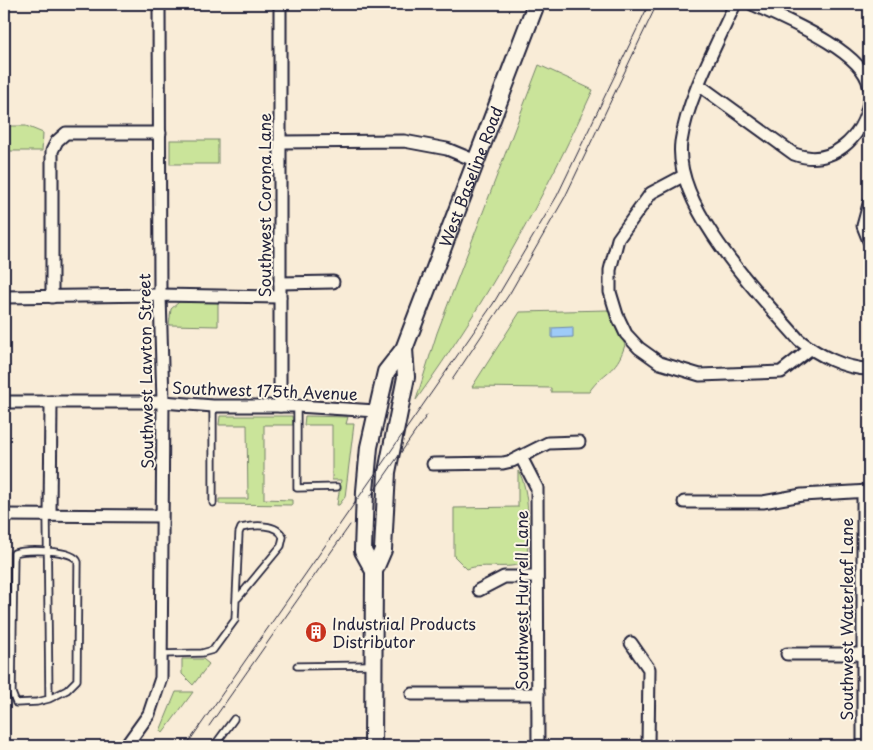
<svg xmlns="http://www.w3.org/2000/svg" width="873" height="750" viewBox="0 0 873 750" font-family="'Playpen Sans',sans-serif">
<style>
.green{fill:#cae49a;stroke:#76836a}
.water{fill:#9ecbf8;stroke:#6c87ac}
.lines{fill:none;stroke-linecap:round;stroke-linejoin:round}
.service-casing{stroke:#22223b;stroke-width:9}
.minor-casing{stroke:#22223b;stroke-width:15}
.secondary-casing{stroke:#22223b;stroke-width:20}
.service{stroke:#fcf5e5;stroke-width:5.5}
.minor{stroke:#fcf5e5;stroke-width:11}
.secondary{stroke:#fcf5e5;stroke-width:16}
.tram{stroke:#22223b;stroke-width:1}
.labels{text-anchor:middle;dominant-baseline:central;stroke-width:4;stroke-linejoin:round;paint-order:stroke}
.street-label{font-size:16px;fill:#22223b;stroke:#fcf5e5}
.poi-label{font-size:16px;fill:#22223b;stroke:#fcf5e5;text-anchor:start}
</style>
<rect width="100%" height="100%" fill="#f9ecd7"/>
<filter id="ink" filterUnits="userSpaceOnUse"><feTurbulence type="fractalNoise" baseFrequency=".02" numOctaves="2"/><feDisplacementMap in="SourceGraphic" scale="10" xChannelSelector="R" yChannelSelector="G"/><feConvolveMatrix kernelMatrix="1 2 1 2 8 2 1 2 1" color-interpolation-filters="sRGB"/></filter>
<g filter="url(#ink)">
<g class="green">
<path d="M 539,65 L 593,90 C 543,200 487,301 416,400 L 437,333 Z"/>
<path d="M 4,126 L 26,126 L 43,133 L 42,151 L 4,151 Z"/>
<rect x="170" y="140" width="48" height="24"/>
<path d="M 179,302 L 218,302 L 218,326 L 169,325 L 171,309 Z"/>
<path d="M 608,310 L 625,345 C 616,374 604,370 589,392 L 551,392 L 551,388 L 472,387 L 520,312 Z"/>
<path d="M 220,416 L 292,416 L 293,425 L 264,425 L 264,499 L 292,500 L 292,505 L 219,504 L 219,499 L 248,499 L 247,425 L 219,425 Z"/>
<path d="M 305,416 L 348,417 L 346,424 L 354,424 L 345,497 L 339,505 L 337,505 L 341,480 L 332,480 L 332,425 L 304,425 Z"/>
<path d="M 518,471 C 530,486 530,541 526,560 C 516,572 483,562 467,569 L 454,556 L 454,508 L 518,507 Z"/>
<path d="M 182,659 L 203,659 L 209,664 L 193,685 L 182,674 Z"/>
<path d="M 176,692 L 193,692 L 163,733 L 160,731 Z"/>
</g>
<path class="water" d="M 573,327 L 573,337 L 552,338 L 552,328 Z"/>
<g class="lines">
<g class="service-casing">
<g id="service">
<path d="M 213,406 L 213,503"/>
<path d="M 297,406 L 297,488 L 337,487"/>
<path d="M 47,515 C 48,576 48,638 49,699 L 37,702 L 16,703 L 12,693 L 14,553 C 26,549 74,549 78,562 L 77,680 L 67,690 L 49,699"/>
<path d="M 4,629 L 12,629"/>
<path d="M 161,654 L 202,653 L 213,650 L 235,620 L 239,533 L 241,528 C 254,525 277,523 283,537 L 281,546 L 238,598"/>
<path d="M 297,666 L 371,665"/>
<path d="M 214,746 L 234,719"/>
<path d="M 300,746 L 328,746"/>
<path d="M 328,746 L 358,746"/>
</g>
</g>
<g class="minor-casing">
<g id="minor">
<path d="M 735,4 C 717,44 687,99 681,142 C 673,207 759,294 799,340 C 818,355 845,369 869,369"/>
<path d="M 752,4 C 782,18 864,51 869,86"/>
<path d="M 699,85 L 794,154 C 831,168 863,138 869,102"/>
<path d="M 280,142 L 404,141 L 447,149 L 476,161"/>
<path d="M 683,176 L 651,193 L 618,239 L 610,270 L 610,292 L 617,315 L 626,334 L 639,348 L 660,363 L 700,375 L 781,372 L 810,349"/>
<path d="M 869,204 L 863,226 L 869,241"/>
<path d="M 280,283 L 333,282"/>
<path d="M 4,297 L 160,295 L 280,297"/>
<path d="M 52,297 L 52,151 L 57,141 L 66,133 L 160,133"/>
<path d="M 4,402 L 163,402 L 213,406 L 297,406 L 376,411"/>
<path d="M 280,406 L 280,4"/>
<path d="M 521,457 L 537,488 L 538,746"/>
<path d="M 433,464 L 503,463 L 512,461 L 548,443 L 579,442"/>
<path d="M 684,502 L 763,502 L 802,495 L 869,491"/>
<path d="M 4,515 L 161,516"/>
<path d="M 50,515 L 51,402"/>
<path d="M 479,590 L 504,577 L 536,577"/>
<path d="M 631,643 L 649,669 L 648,746"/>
<path d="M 787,654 L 862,654"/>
<path d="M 412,694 L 538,694"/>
<path d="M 126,746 L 149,714 L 161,678 L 163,402 L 160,295 L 159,4"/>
<path d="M 863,746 L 863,491"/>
</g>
</g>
<g class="secondary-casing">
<g id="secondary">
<path id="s1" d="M 374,571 L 363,551 L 365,491 L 369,447 L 386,372 L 404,349 L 536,4"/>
<path d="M 373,746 L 374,571 L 383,550 L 387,472 L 406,377 L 404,349"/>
</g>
</g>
<use href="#service" class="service"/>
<use href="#minor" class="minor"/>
<use href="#secondary" class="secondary"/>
<g class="tram">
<path d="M 452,380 L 510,293 L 565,197 L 657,4"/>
<path d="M 370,497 L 427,415"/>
<path d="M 209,726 L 350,525"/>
<path d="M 186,746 L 493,304 L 557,196 L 649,4"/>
</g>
</g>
</g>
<defs>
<g id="building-disc" transform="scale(1.125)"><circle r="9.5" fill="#c8321e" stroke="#fcf5e5"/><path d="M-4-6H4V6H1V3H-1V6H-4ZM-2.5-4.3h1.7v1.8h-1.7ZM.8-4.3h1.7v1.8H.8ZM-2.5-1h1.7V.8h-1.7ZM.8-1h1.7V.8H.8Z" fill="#fff"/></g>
</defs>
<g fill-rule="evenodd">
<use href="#building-disc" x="316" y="632"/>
</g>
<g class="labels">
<g class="street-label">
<text stroke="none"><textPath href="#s1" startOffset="418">West Baseline Road</textPath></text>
<text transform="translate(264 205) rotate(-90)">Southwest Corona Lane</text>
<text transform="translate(145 371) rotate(-91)">Southwest Lawton Street</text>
<text transform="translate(265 390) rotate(2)">Southwest 175th Avenue</text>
<text transform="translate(521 600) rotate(-90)">Southwest Hurrell Lane</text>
<text transform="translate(846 619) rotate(-90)">Southwest Waterleaf Lane</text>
</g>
<g class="poi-label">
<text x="332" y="623">Industrial Products<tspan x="332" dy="18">Distributor</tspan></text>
</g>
</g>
<rect width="873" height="750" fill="none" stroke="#fcf5e5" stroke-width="20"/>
<rect x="10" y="10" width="853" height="730" fill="none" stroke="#22223b" stroke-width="2" filter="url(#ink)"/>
</svg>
